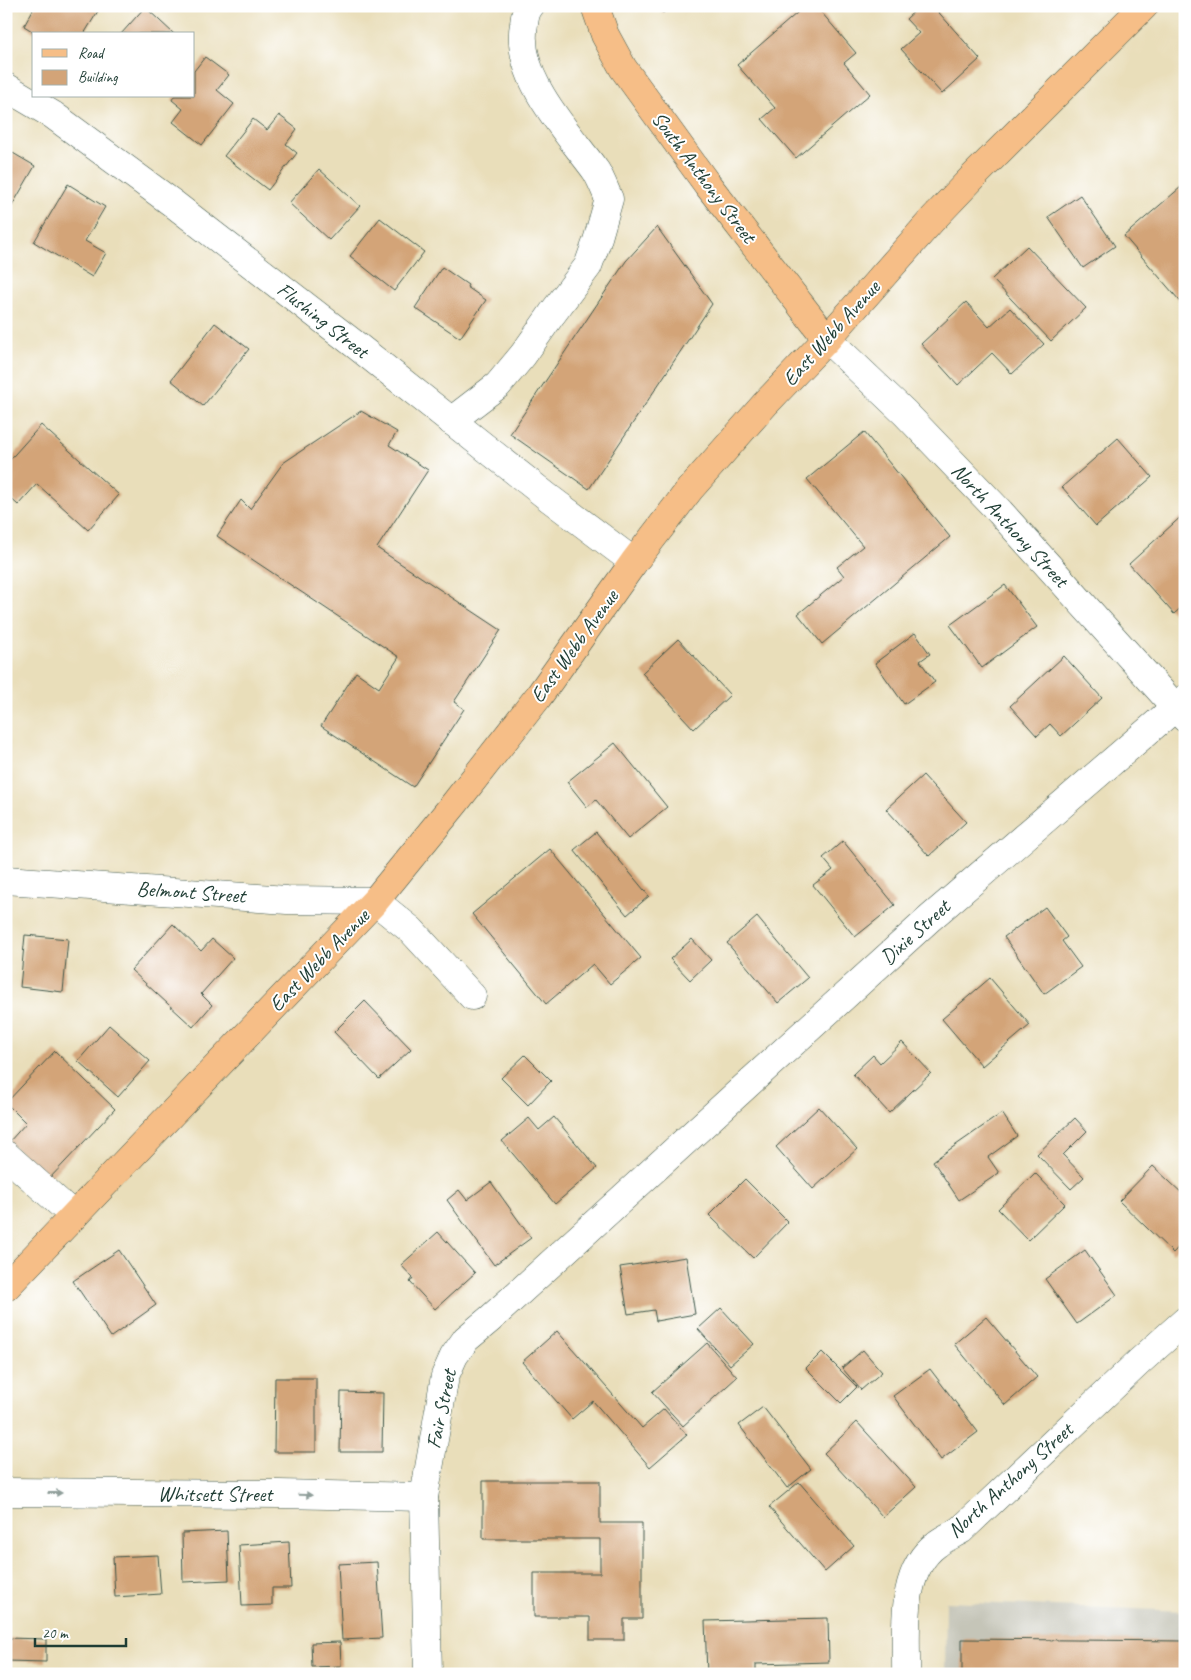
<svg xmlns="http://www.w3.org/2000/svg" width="1191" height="1680" viewBox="0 0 1191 1680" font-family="Caveat,sans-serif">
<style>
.industrial{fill:#c5c5b8}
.building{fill:#d3a478}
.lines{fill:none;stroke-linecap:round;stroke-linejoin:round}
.minor-casing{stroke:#3d5548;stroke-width:29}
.major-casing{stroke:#3d5548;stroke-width:29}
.highway-casing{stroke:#3d5548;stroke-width:29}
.minor{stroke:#fff;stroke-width:28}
.major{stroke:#f6be87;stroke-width:28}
.highway{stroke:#f6be87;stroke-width:28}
.oneway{fill:#8f9e9a}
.labels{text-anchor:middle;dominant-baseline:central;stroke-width:4;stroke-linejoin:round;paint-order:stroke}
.street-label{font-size:21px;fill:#1f3d34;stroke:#fff}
</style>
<rect width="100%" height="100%" fill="#fff"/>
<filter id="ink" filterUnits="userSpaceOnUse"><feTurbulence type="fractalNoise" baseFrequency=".02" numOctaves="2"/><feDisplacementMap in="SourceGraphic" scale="10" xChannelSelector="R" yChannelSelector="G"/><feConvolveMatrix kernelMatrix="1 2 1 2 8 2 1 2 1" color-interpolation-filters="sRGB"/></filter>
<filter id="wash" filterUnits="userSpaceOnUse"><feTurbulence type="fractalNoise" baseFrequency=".0096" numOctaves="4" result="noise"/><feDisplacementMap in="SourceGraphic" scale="20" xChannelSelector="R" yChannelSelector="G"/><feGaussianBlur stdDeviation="1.12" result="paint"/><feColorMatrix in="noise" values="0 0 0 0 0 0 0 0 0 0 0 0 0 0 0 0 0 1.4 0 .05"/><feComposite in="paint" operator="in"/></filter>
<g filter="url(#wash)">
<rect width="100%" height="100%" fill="#e9deba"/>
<path class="industrial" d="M 946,1602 L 1185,1611 L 1185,1674 L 945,1674 Z"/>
<g id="blocks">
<g class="building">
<path d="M 35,6 L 90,6 L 98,11 L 84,34 L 37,34 L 24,26 Z"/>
<path d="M 657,6 L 670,6 L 663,13 Z"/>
<path d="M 805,6 L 816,6 L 856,53 L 844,63 L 870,94 L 796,158 L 762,119 L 775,108 L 737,65 Z"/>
<path d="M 920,6 L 933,6 L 980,59 L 942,94 L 901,49 L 919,33 L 906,19 Z"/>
<path d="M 145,7 L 174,34 L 121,34 Z"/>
<path d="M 205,57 L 229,75 L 217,90 L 234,104 L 202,145 L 173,122 L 183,109 L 172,100 L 174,96 L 194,96 L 194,71 Z"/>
<path d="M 279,115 L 297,129 L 286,144 L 297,153 L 268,190 L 224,156 L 253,119 L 267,130 Z"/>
<path d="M 6,149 L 35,166 L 6,216 Z"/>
<path d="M 319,169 L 360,206 L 329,240 L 289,203 Z"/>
<path d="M 68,184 L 105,207 L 85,241 L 106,253 L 92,277 L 34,242 Z"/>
<path d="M 1181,187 L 1185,191 L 1185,307 L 1124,236 Z"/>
<path d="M 1080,195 L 1115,246 L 1083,268 L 1048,217 Z"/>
<path d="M 380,218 L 424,252 L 394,291 L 350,256 Z"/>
<path d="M 657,227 L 712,304 L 589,489 L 510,434 L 626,261 Z"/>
<path d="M 1027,246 L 1086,308 L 1051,341 L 992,279 Z"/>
<path d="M 442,267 L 468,285 L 467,287 L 486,300 L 460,338 L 415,308 Z"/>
<path d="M 966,302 L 989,327 L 1010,308 L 1044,344 L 1012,374 L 992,353 L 958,385 L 921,344 Z"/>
<path d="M 215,323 L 249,349 L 203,406 L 171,380 Z"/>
<path d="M 361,411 L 397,432 L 389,445 L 428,470 L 377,548 L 501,630 L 454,702 L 464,709 L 413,787 L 321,726 L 356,672 L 379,688 L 399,657 L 217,536 L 241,500 L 250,509 L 283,463 Z"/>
<path d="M 41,425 L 119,495 L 88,530 L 37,484 L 18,505 L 6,494 L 6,464 Z"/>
<path d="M 864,432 L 950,537 L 822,644 L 798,614 L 844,576 L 837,567 L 863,546 L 807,479 Z"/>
<path d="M 1118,438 L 1152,477 L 1096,526 L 1062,487 Z"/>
<path d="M 1185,513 L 1185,604 L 1174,614 L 1129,564 Z"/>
<path d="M 1005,585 L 1037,627 L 982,668 L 950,625 Z"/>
<path d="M 915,633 L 930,654 L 920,661 L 935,682 L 904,704 L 875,663 Z"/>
<path d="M 678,639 L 730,695 L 694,729 L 642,673 Z"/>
<path d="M 1064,656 L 1102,698 L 1061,736 L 1050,724 L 1037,736 L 1010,706 Z"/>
<path d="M 615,743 L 667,807 L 628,839 L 596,800 L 587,807 L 567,782 Z"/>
<path d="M 923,775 L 966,822 L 929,856 L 886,809 Z"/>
<path d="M 596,832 L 649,896 L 627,915 L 574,850 Z"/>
<path d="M 843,841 L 895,905 L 855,937 L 813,885 L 833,870 L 823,858 Z"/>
<path d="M 550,849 L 641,958 L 610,984 L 593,964 L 546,1004 L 472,914 Z"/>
<path d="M 1045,907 L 1067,937 L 1062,941 L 1081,967 L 1044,994 L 1004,937 Z"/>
<path d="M 757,917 L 808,978 L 778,1003 L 727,943 Z"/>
<path d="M 173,924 L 201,951 L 212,939 L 233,958 L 201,994 L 212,1005 L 193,1027 L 131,970 Z"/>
<path d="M 25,935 L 68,939 L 63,992 L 20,987 Z"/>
<path d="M 692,939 L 711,960 L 690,980 L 670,959 Z"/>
<path d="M 990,978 L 1030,1025 L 982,1066 L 942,1019 Z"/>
<path d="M 365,1001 L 411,1049 L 379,1079 L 334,1032 Z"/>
<path d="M 109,1025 L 150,1061 L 118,1097 L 78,1061 Z"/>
<path d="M 902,1042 L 931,1073 L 889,1113 L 853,1074 L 873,1055 L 880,1063 Z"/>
<path d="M 55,1051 L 115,1109 L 48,1180 L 9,1142 L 26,1123 L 6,1103 Z"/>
<path d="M 525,1055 L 551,1081 L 528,1105 L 501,1078 Z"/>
<path d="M 819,1107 L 857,1149 L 813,1189 L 776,1147 Z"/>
<path d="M 1002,1113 L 1017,1136 L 988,1157 L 999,1173 L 959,1200 L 933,1161 Z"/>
<path d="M 554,1117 L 597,1168 L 555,1204 L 502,1141 L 529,1118 L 539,1130 Z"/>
<path d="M 1075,1118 L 1087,1131 L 1063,1155 L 1084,1177 L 1071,1189 L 1037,1154 Z"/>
<path d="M 1153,1166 L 1185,1196 L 1185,1240 L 1173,1253 L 1119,1201 Z"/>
<path d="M 1035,1173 L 1065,1204 L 1028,1240 L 998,1209 Z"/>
<path d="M 745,1179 L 788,1222 L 753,1258 L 709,1215 Z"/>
<path d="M 491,1182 L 531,1238 L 494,1265 L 447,1200 L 459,1190 L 467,1200 Z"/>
<path d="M 438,1232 L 475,1273 L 435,1309 L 410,1282 L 413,1278 L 401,1265 Z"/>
<path d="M 119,1250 L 156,1305 L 111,1337 L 73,1281 Z"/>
<path d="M 1085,1250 L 1117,1295 L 1077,1324 L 1045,1279 Z"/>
<path d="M 686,1257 L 695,1314 L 656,1321 L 654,1310 L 628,1314 L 620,1267 Z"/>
<path d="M 721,1308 L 754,1344 L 730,1365 L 698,1329 Z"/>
<path d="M 986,1317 L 1037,1377 L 1005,1405 L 954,1344 Z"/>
<path d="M 557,1331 L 642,1428 L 664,1409 L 687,1435 L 650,1467 L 593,1401 L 572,1419 L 522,1362 Z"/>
<path d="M 707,1343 L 737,1377 L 683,1426 L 652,1392 Z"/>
<path d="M 863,1350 L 882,1372 L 861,1390 L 842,1368 Z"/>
<path d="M 822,1352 L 857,1387 L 841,1403 L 806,1368 Z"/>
<path d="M 930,1369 L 978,1432 L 941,1460 L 893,1396 Z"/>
<path d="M 275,1378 L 316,1378 L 316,1452 L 274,1452 Z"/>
<path d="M 341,1392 L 383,1393 L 382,1452 L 340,1452 Z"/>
<path d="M 763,1407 L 811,1469 L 787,1488 L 739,1425 Z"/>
<path d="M 857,1422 L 916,1487 L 883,1517 L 824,1453 Z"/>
<path d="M 483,1481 L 600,1481 L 600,1523 L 642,1523 L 642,1619 L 624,1619 L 624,1640 L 590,1640 L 590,1617 L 534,1617 L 534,1573 L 600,1573 L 600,1539 L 483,1539 Z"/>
<path d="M 799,1482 L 854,1546 L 825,1572 L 769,1507 Z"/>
<path d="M 227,1531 L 229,1580 L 183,1582 L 182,1533 Z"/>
<path d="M 289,1542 L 291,1588 L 272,1588 L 272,1605 L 242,1606 L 239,1545 Z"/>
<path d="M 158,1555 L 161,1594 L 115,1597 L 113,1557 Z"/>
<path d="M 377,1562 L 382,1638 L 342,1640 L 338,1564 Z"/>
<path d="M 828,1618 L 829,1662 L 756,1664 L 756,1674 L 707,1674 L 705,1621 Z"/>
<path d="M 6,1638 L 46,1639 L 46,1662 L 6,1661 Z"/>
<path d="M 962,1639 L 1185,1641 L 1185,1674 L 962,1674 Z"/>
<path d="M 340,1642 L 341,1666 L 312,1667 L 311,1643 Z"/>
</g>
</g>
</g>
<g filter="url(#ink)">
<use href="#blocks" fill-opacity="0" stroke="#3d5548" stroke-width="1"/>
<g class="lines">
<g class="minor-casing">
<g id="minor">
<path d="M 6,87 L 53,115 L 175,205 L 357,346 L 549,498 L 634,562"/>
<path d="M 827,339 L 905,413 L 1000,512 L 1185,718"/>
<path d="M 451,421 L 498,385 L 523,355 L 552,314 L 588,266 L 597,241 L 609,199 C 605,190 601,179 596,171 C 567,131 514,77 524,24 C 525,17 525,12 530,6"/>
<path d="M 6,880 L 287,900 L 375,901 L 411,930 L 472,996"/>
<path d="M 6,1155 L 74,1216"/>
<path d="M 6,1492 L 279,1494 L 424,1497"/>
<path d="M 428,1674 L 424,1497 L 445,1376 L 454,1356 L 466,1339 L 490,1319 L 928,920 L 1185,699"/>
<path d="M 906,1674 C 907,1632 898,1572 937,1544 C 944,1538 953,1535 961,1530 L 1139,1362 L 1185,1321"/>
</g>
</g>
<g class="major-casing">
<path id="major" d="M 595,6 L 605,35 L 623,68 L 707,184 L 827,339"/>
</g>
<g class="highway-casing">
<path id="highway" d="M 6,1287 L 375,901 L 455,803 L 538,697 L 634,562 L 690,489 L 766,403 L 827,339 L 932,220 L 973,177 L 1144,6"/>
</g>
<use href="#minor" class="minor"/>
<use href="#major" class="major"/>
<use href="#highway" class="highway"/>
</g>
<defs><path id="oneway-solid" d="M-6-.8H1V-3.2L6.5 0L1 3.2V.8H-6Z" transform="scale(1.25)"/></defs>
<g class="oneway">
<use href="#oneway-solid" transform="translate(55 1493)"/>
<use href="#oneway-solid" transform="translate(305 1495) rotate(1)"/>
</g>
</g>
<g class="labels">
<g class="street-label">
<text transform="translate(704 177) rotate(53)">South Anthony Street</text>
<text transform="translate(323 320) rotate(38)">Flushing Street</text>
<text transform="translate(831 333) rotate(-48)">East Webb Avenue</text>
<text transform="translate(1010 525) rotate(47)">North Anthony Street</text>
<text transform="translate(574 646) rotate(-54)">East Webb Avenue</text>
<text transform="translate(191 892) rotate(4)">Belmont Street</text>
<text transform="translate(915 932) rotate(-42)">Dixie Street</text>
<text transform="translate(319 960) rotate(-46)">East Webb Avenue</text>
<text transform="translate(441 1409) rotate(-78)">Fair Street</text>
<text transform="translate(1010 1480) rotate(-42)">North Anthony Street</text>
<text x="215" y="1494">Whitsett Street</text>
</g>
</g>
<rect width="1191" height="1680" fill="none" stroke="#fff" stroke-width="25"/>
<rect x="32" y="32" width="162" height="65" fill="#ffffff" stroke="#a5b1ae"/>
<rect x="42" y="49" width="25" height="8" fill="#f6be87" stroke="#a5b1ae"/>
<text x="78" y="58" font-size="15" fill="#1f3d34">Road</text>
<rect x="42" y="70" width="25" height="15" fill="#d3a478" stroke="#a5b1ae"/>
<text x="78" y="82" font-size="15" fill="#1f3d34">Building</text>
<path d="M35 1638v8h91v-8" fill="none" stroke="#1f3d34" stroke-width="2.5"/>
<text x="42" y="1638" font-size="15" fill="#1f3d34" stroke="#ffffff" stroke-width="4" paint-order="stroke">20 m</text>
</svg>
